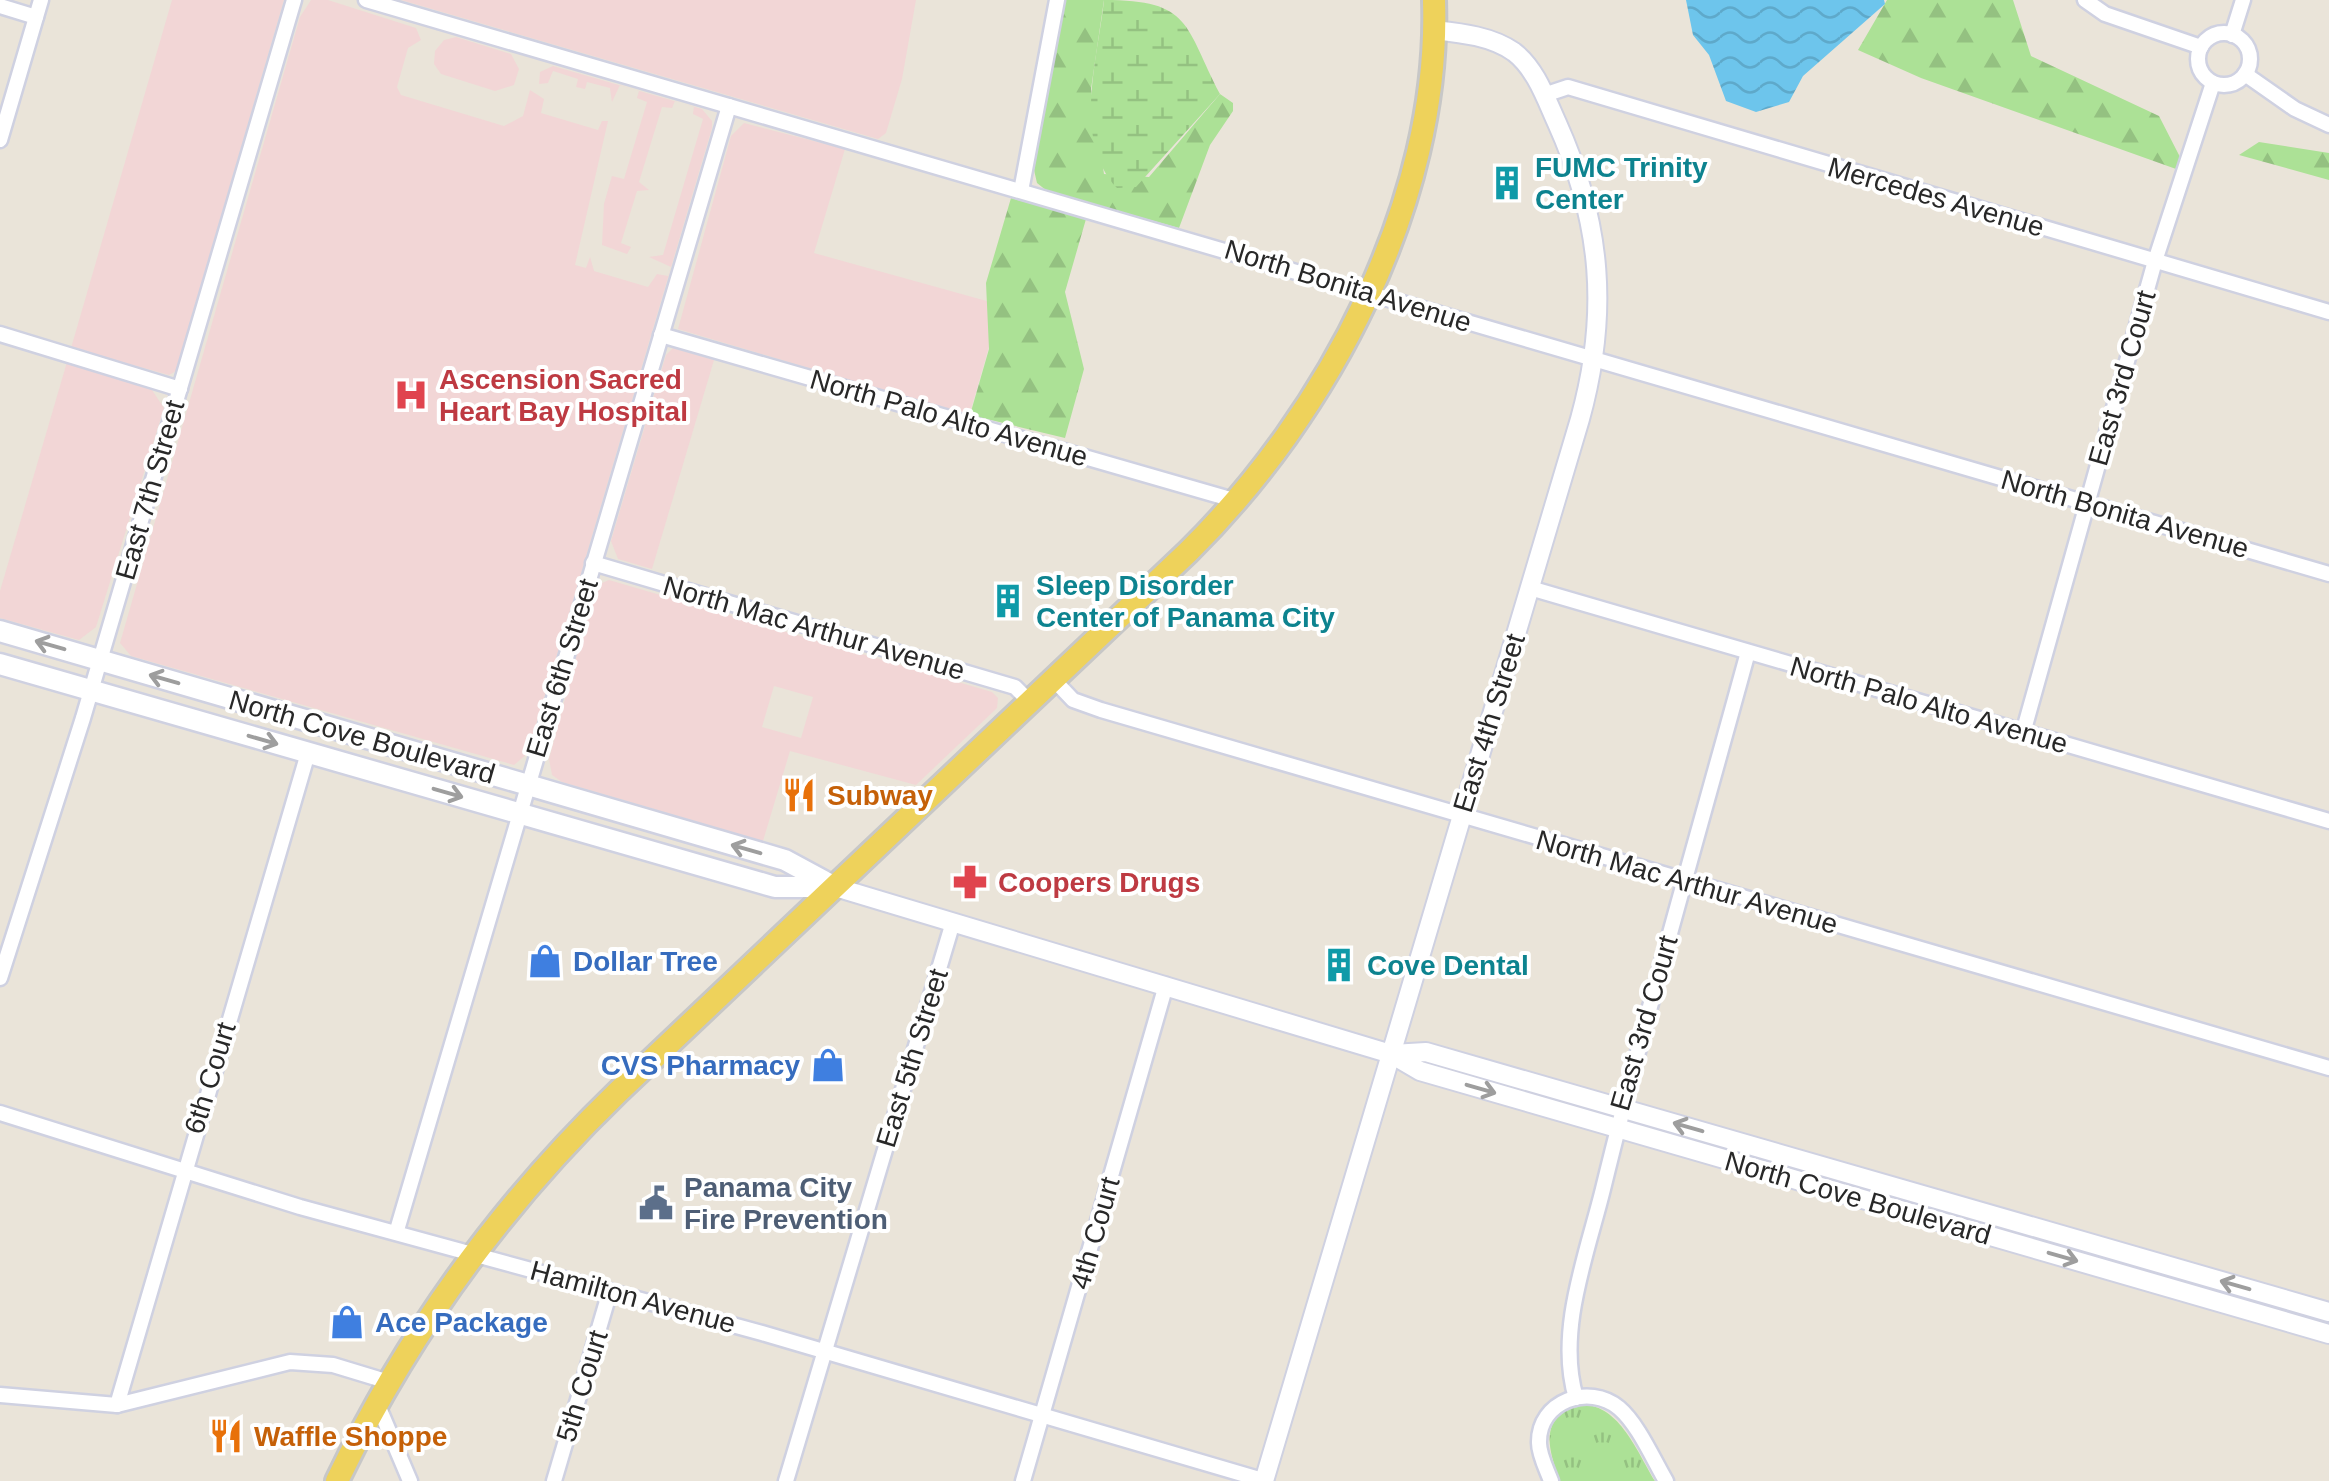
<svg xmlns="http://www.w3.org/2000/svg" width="2329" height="1481" viewBox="0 0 2329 1481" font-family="Helvetica,sans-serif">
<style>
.medical{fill:#f2d6d6;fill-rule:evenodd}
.grass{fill:url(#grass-tufts)}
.forest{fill:url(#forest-firs)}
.wetland{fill:url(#wetland-marsh)}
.water{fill:url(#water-waves)}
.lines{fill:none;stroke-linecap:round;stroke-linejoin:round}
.minor-casing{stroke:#cfd1e1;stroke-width:19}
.tertiary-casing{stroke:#cfd1e1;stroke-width:22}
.secondary-casing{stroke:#cfd1e1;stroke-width:25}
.primary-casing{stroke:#c7c7c7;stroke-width:28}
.minor{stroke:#fff;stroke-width:14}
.tertiary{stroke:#fff;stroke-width:18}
.secondary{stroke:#fff;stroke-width:20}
.primary{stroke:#eed25b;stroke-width:22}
.oneway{stroke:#9e9e9e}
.labels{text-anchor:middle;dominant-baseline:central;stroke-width:8;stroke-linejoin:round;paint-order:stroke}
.culture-label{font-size:28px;font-weight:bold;fill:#0d838f;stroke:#fff;text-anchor:start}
.street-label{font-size:28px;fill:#282828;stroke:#fff}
.health-label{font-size:28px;font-weight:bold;fill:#be3a42;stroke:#fff;text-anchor:start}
.food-label{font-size:28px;font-weight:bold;fill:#c56008;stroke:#fff;text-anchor:start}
.shop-label{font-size:28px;font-weight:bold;fill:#366cbe;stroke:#fff;text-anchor:start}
.service-label{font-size:28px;font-weight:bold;fill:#4e5e75;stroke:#fff;text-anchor:start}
</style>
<defs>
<pattern id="grass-tufts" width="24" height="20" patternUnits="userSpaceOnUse" patternTransform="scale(2.5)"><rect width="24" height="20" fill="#ace196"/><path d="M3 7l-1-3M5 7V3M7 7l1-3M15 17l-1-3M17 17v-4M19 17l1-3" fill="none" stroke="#94c181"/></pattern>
<pattern id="forest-firs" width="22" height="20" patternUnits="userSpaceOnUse" patternTransform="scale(2.5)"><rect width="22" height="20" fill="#ace196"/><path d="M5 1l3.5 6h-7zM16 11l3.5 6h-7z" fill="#94c181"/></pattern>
<pattern id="wetland-marsh" width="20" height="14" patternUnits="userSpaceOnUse" patternTransform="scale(2.5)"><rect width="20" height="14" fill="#ace196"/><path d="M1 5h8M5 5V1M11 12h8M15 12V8" fill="none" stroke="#94c181"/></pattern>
<pattern id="water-waves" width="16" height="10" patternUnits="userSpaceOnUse" patternTransform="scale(2.5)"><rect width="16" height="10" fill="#6dc5ec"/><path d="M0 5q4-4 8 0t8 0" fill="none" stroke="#5ea9ca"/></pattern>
</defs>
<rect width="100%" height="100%" fill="#eae4d9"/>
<g class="medical">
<path d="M 172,0 L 284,0 L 176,371 L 169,375 L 71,348 Z"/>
<path d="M 311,0 L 328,0 L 416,28 L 421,40 L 408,48 L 397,87 L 401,95 L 504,126 L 523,116 L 530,90 L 544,99 L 541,113 L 598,130 L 602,121 L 608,121 L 575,265 L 586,268 L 590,257 L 594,271 L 648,287 L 657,274 L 668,276 L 671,267 L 649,257 L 663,255 L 703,119 L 693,114 L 694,107 L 675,101 L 672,108 L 662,107 L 639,182 L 649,190 L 637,191 L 621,243 L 631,247 L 627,254 L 602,245 L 604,204 L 612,176 L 624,179 L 647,102 L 637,98 L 639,91 L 620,85 L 612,102 L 610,88 L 587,82 L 585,89 L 576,87 L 578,79 L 553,71 L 548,83 L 539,84 L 540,72 L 553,66 L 702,109 L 712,121 L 712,128 L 557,655 L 527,754 L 514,765 L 131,656 L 120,643 L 300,17 Z"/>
<path d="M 401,0 L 916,0 L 902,79 L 886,133 L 878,139 Z"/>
<path d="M 456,37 L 511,54 L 519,69 L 514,85 L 495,91 L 441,74 L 434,64 L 435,51 L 444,40 Z"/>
<path d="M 744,123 L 845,149 L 814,253 L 1001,305 L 969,416 L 678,329 L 731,136 Z"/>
<path d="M 673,348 L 714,360 L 652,569 L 618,559 L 611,541 L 666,355 Z"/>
<path d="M 67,362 L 152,390 L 164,408 L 96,627 L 79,640 L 0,618 L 0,591 Z"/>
<path d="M 609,580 L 992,692 L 998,698 L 997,708 L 916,785 L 790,751 L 763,841 L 562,782 L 552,775 L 549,759 L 595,586 ZM 774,686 L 813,697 L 801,738 L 762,727 Z"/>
</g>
<path class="grass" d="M 1577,1405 C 1618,1400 1637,1452 1655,1481 L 1560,1481 C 1549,1450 1538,1419 1577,1405 Z"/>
<g class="forest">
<path d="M 1064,0 L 1104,0 L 1091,89 L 1104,174 L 1149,177 L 1220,94 L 1233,103 L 1233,111 L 1210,145 L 1179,228 L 1047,191 L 1037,183 L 1034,170 Z"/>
<path d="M 1887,0 L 2013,0 L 2031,56 L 2159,116 L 2180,157 L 2176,169 L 1921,78 L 1858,50 Z"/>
<path d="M 2259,142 L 2329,153 L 2329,180 L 2239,155 Z"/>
<path d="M 1011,198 L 1086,219 L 1065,292 L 1084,369 L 1065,438 L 970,415 L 989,349 L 986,283 Z"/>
</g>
<path class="wetland" d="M 1104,0 C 1192,0 1184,25 1220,94 L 1136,187 L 1117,188 C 1072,140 1098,58 1104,0 Z"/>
<path class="water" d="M 1686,0 L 1884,0 L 1885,4 L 1803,76 L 1789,102 L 1756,112 L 1726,101 L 1709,55 L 1693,35 Z"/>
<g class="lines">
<g class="minor-casing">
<g id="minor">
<path d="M 366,0 L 2329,574"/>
<path d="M 2085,0 L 2105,14 L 2201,47"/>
<path d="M 0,6 L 36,17"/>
<circle cx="2224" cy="59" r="26"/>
<path d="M 2232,35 L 2243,0"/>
<path d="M 2245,74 L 2295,109 L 2329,125"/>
<path d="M 1544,95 L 1568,87 L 2329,312"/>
<path d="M 0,140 L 41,0"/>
<path d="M 1021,191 L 1057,0"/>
<path d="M 0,334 L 180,389"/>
<path d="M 661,335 L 1237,501"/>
<path d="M 593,563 L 1015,687 L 1030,702"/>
<path d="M 1530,588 L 2329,821"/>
<path d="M 1054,680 L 1073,700 L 1101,710 L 2329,1068"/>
<path d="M 2023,733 L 2155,261 L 2213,83"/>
<path d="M 0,978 L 83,718 L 294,0"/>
<path d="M 0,1113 L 300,1207 L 762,1333 L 1266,1481"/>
<path d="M 397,1230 L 729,106"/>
<path d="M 0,1395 L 117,1405 L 290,1362 L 333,1365 L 389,1382"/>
<path d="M 1576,1398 C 1556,1332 1587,1254 1603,1189 C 1647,1009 1699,831 1748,652"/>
<path d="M 377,1403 L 410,1481"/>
<path d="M 117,1405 L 308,753"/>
<path d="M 554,1481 L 610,1291"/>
<path d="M 786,1481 L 953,922"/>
<path d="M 1023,1481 L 1166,985"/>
<path d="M 1551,1481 C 1547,1470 1539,1455 1539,1443 C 1538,1401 1589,1383 1619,1408 C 1638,1424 1653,1459 1666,1481"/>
</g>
</g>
<g class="tertiary-casing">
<g id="tertiary">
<path d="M 835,887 L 1391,1054 L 1420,1071 L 2329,1334"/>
<path d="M 1392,1054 L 1426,1052 L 2329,1312"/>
<path d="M 1264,1481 L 1580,419 C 1609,314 1602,223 1557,123 C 1546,99 1536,69 1514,52 C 1491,36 1461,33 1434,30"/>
</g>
</g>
<g class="secondary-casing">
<g id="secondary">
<path d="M 0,631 L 785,860 L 835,887"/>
<path d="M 0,664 L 775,887 L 833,887"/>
</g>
</g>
<g class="primary-casing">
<path id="primary" d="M 337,1481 C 407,1335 502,1204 618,1092 L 1188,552 C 1328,414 1441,201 1434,0"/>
</g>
<use href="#minor" class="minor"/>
<use href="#tertiary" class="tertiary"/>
<use href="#secondary" class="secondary"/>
<use href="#primary" class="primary"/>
</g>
<defs><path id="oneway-shaft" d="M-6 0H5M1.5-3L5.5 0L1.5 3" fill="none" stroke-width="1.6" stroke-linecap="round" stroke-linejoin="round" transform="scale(2.5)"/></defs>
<g class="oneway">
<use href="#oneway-shaft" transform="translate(50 645) rotate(-164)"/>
<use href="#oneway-shaft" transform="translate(164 679) rotate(-164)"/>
<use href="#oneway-shaft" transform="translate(263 740) rotate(16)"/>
<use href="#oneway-shaft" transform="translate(448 793) rotate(16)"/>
<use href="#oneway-shaft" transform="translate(746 849) rotate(-164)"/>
<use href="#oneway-shaft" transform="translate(1481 1089) rotate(16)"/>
<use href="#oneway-shaft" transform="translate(1688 1127) rotate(-164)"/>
<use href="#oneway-shaft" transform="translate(2063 1257) rotate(16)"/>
<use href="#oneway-shaft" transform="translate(2235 1285) rotate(-164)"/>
</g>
<defs>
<g id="building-bare" transform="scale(2.7)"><path d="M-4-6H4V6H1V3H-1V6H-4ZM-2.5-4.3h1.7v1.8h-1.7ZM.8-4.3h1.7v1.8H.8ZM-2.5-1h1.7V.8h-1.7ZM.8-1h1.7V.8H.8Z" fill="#0f9aa8" stroke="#fff" stroke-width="2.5" paint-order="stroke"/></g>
<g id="hospital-bare" transform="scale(2.7)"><path d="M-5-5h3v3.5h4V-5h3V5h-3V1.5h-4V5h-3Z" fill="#e0444e" stroke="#fff" stroke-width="2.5" paint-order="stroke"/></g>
<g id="restaurant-bare" transform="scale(2.7)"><path d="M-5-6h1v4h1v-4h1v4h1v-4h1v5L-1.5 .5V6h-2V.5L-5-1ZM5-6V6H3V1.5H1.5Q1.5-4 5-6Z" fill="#e8710a" stroke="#fff" stroke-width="2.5" paint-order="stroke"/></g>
<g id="pharmacy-bare" transform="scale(2.7)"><path d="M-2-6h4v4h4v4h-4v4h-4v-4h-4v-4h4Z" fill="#e0444e" stroke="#fff" stroke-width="2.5" paint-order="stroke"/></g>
<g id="shop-bare" transform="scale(2.7)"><path d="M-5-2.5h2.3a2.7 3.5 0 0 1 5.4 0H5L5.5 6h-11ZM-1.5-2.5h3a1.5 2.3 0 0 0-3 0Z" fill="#3f7fe0" stroke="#fff" stroke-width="2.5" paint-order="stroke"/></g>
<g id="civic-bare" transform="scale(2.7)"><path d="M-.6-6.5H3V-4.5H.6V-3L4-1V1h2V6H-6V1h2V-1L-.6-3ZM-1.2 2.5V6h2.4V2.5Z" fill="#5c6f8a" stroke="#fff" stroke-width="2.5" paint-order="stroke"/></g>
</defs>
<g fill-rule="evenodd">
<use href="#building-bare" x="1507" y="183"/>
<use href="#hospital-bare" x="411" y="395"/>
<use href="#building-bare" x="1008" y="601"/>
<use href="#restaurant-bare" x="799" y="795"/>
<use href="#pharmacy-bare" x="970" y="882"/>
<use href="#shop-bare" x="545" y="961"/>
<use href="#building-bare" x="1339" y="965"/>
<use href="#shop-bare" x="828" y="1065"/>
<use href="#civic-bare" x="656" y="1203"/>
<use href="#shop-bare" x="347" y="1322"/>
<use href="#restaurant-bare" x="226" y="1436"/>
</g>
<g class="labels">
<g class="culture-label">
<text x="1535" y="167">FUMC Trinity<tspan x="1535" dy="32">Center</tspan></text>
<text x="1036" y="585">Sleep Disorder<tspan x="1036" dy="32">Center of Panama City</tspan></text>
<text x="1367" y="965">Cove Dental</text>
</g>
<g class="street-label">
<text transform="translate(1936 197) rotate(16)">Mercedes Avenue</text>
<text transform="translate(1348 286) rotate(17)">North Bonita Avenue</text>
<text transform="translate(2122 378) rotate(-74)">East 3rd Court</text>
<text transform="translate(949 418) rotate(16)">North Palo Alto Avenue</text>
<text transform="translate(150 490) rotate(-74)">East 7th Street</text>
<text transform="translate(2125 514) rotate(16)">North Bonita Avenue</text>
<text transform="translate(814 628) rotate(16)">North Mac Arthur Avenue</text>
<text transform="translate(562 668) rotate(-73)">East 6th Street</text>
<text transform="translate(1929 705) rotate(16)">North Palo Alto Avenue</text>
<text transform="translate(1489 723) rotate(-73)">East 4th Street</text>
<text transform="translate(362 737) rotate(16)">North Cove Boulevard</text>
<text transform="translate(1687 882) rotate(16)">North Mac Arthur Avenue</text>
<text transform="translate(1644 1023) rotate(-74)">East 3rd Court</text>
<text transform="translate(912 1058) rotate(-73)">East 5th Street</text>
<text transform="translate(210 1078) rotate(-73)">6th Court</text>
<text transform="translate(1858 1198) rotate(16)">North Cove Boulevard</text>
<text transform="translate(1095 1233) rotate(-74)">4th Court</text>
<text transform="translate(633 1297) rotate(15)">Hamilton Avenue</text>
<text transform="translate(582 1386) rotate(-73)">5th Court</text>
</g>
<g class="health-label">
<text x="439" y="379">Ascension Sacred<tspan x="439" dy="32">Heart Bay Hospital</tspan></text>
<text x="998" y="882">Coopers Drugs</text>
</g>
<g class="food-label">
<text x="827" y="795">Subway</text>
<text x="254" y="1436">Waffle Shoppe</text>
</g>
<g class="shop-label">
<text x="573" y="961">Dollar Tree</text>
<text x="800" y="1065" text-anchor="end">CVS Pharmacy</text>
<text x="375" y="1322">Ace Package</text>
</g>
<g class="service-label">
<text x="684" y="1187">Panama City<tspan x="684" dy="32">Fire Prevention</tspan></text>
</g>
</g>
</svg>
